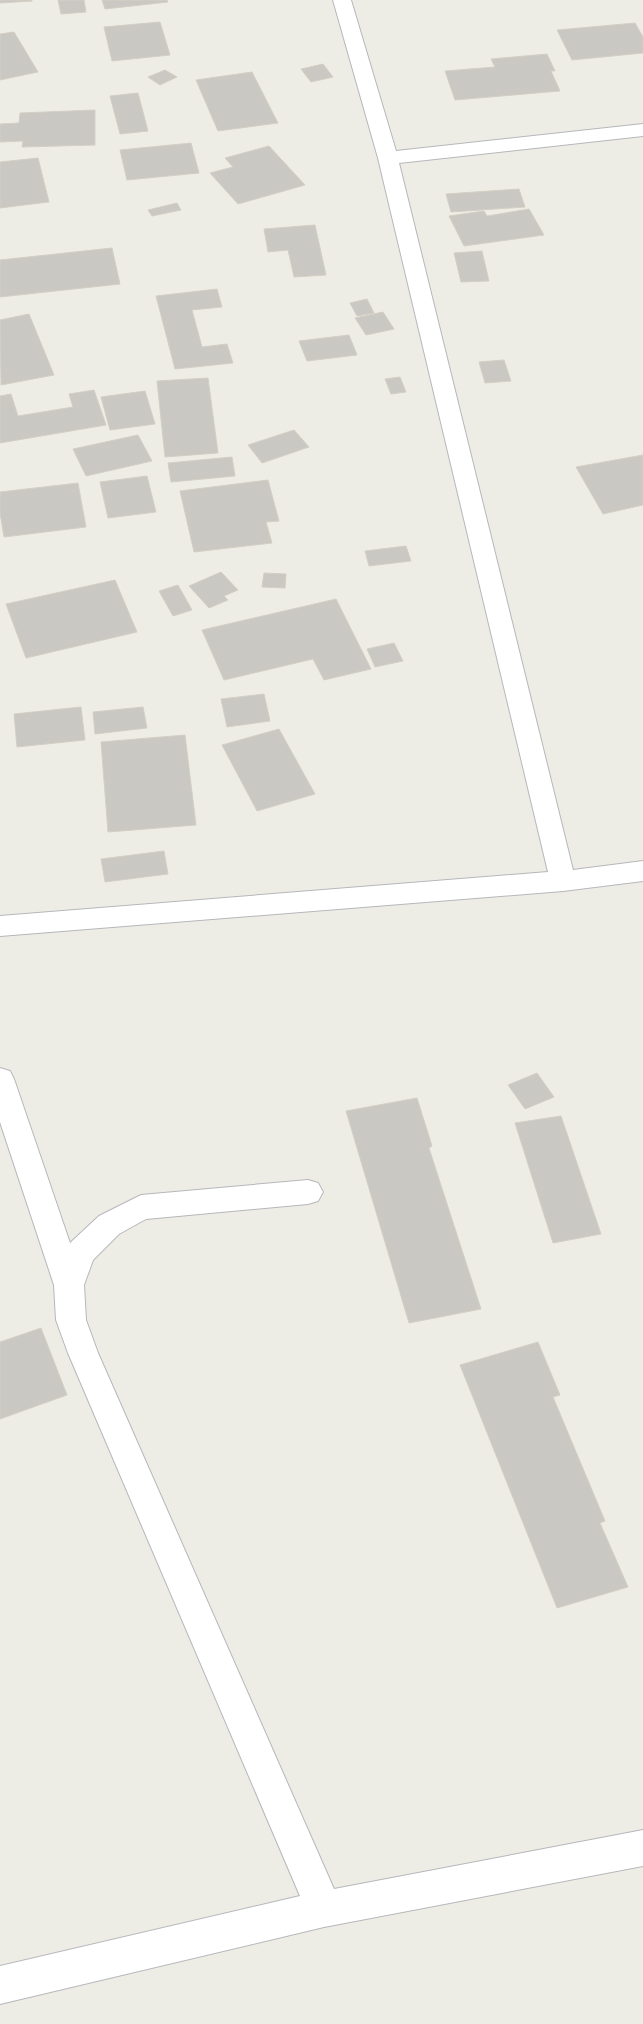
<svg xmlns="http://www.w3.org/2000/svg" width="643" height="2024" viewBox="0 0 643 2024" font-family="'DejaVu Sans',sans-serif">
<style>
.building{fill:#cac8c2;stroke:#d3cfc4}
.lines{fill:none;stroke-linecap:round;stroke-linejoin:round}
.minor-casing{stroke:#b6b7bb;stroke-width:2}
.minor{fill:#fff;fill-rule:evenodd}
</style>
<rect width="100%" height="100%" fill="#eeede5"/>
<g class="building">
<path d="M 0,0 L 32,0 L 32,1 L 0,3 Z"/>
<path d="M 58,0 L 84,0 L 86,12 L 61,14 Z"/>
<path d="M 102,0 L 167,0 L 168,2 L 105,9 Z"/>
<path d="M 160,22 L 170,55 L 112,61 L 104,27 Z"/>
<path d="M 635,23 L 643,37 L 643,53 L 572,60 L 557,30 Z"/>
<path d="M 14,32 L 38,72 L 0,80 L 0,34 Z"/>
<path d="M 547,54 L 555,71 L 551,71 L 560,91 L 455,100 L 445,71 L 495,67 L 491,59 Z"/>
<path d="M 323,64 L 333,77 L 311,82 L 301,69 Z"/>
<path d="M 165,70 L 177,77 L 160,85 L 148,77 Z"/>
<path d="M 252,72 L 278,123 L 218,131 L 196,80 Z"/>
<path d="M 138,93 L 148,131 L 120,134 L 110,96 Z"/>
<path d="M 95,110 L 95,145 L 22,147 L 23,141 L 0,142 L 0,124 L 19,123 L 20,113 Z"/>
<path d="M 191,143 L 199,173 L 127,180 L 120,150 Z"/>
<path d="M 269,146 L 305,185 L 238,204 L 210,173 L 233,167 L 225,158 Z"/>
<path d="M 38,158 L 49,202 L 0,208 L 0,162 Z"/>
<path d="M 519,189 L 525,207 L 451,212 L 446,194 Z"/>
<path d="M 177,203 L 181,210 L 152,216 L 148,210 Z"/>
<path d="M 529,209 L 544,235 L 464,246 L 449,216 L 484,211 L 487,216 Z"/>
<path d="M 315,225 L 326,275 L 294,277 L 288,250 L 268,252 L 264,229 Z"/>
<path d="M 112,248 L 120,284 L 0,297 L 0,260 Z"/>
<path d="M 482,251 L 489,281 L 461,282 L 454,253 Z"/>
<path d="M 217,289 L 222,307 L 192,310 L 202,347 L 227,344 L 233,363 L 175,369 L 156,296 Z"/>
<path d="M 367,299 L 374,313 L 357,316 L 350,303 Z"/>
<path d="M 383,312 L 394,329 L 366,335 L 355,318 Z"/>
<path d="M 29,314 L 54,375 L 1,385 L 0,320 Z"/>
<path d="M 349,335 L 357,355 L 307,361 L 299,341 Z"/>
<path d="M 504,360 L 511,381 L 485,383 L 479,362 Z"/>
<path d="M 400,377 L 406,392 L 391,394 L 385,379 Z"/>
<path d="M 208,378 L 218,453 L 165,457 L 157,381 Z"/>
<path d="M 94,390 L 106,425 L 0,443 L 0,396 L 11,394 L 18,416 L 73,407 L 69,394 Z"/>
<path d="M 145,391 L 155,424 L 110,430 L 101,397 Z"/>
<path d="M 294,430 L 309,447 L 262,463 L 248,445 Z"/>
<path d="M 138,435 L 152,461 L 86,476 L 73,449 Z"/>
<path d="M 643,455 L 643,505 L 603,514 L 576,467 Z"/>
<path d="M 232,457 L 235,476 L 171,482 L 168,463 Z"/>
<path d="M 147,476 L 156,512 L 108,518 L 100,482 Z"/>
<path d="M 268,480 L 279,521 L 266,522 L 272,543 L 194,552 L 180,491 Z"/>
<path d="M 78,483 L 86,527 L 4,537 L 0,513 L 0,492 Z"/>
<path d="M 406,546 L 411,561 L 369,566 L 365,551 Z"/>
<path d="M 221,572 L 238,590 L 224,596 L 228,600 L 209,608 L 189,586 Z"/>
<path d="M 264,573 L 286,574 L 285,588 L 262,587 Z"/>
<path d="M 115,580 L 137,632 L 26,658 L 6,604 Z"/>
<path d="M 178,585 L 192,610 L 173,616 L 159,591 Z"/>
<path d="M 336,599 L 371,669 L 324,680 L 313,659 L 224,680 L 202,630 Z"/>
<path d="M 394,643 L 403,661 L 375,667 L 367,649 Z"/>
<path d="M 264,694 L 270,721 L 227,727 L 221,699 Z"/>
<path d="M 81,707 L 85,740 L 17,747 L 14,714 Z"/>
<path d="M 143,707 L 147,728 L 95,734 L 93,712 Z"/>
<path d="M 279,729 L 315,794 L 257,811 L 222,745 Z"/>
<path d="M 185,735 L 196,825 L 108,832 L 101,742 Z"/>
<path d="M 164,851 L 168,874 L 105,882 L 101,859 Z"/>
<path d="M 537,1073 L 554,1097 L 525,1109 L 508,1085 Z"/>
<path d="M 417,1098 L 432,1146 L 429,1148 L 481,1309 L 409,1323 L 346,1111 Z"/>
<path d="M 561,1116 L 601,1234 L 553,1243 L 515,1123 Z"/>
<path d="M 41,1328 L 67,1395 L 0,1419 L 0,1342 Z"/>
<path d="M 538,1342 L 560,1395 L 553,1397 L 605,1521 L 600,1523 L 628,1587 L 557,1608 L 460,1365 Z"/>
</g>
<g class="lines">
<g class="minor-casing">
<g id="minor">
<path d="M 333,0 L 351,0 L 396,151 L 643,124 L 643,136 L 399,163 L 573,870 L 643,861 L 643,881 L 563,891 L 0,936 L 0,916 L 548,872 L 378,158 Z"/>
<path d="M 0,1068 L 10,1071 L 14,1079 L 70,1243 L 99,1216 L 141,1195 L 308,1180 L 318,1183 L 323,1192 L 318,1201 L 308,1204 L 146,1219 L 119,1234 L 93,1260 L 84,1285 L 86,1320 L 98,1353 L 334,1889 L 643,1830 L 643,1866 L 324,1927 L 0,2004 L 0,1966 L 300,1896 L 68,1353 L 56,1320 L 54,1285 L 0,1122 Z"/>
</g>
</g>
<use href="#minor" class="minor"/>
</g>
</svg>
